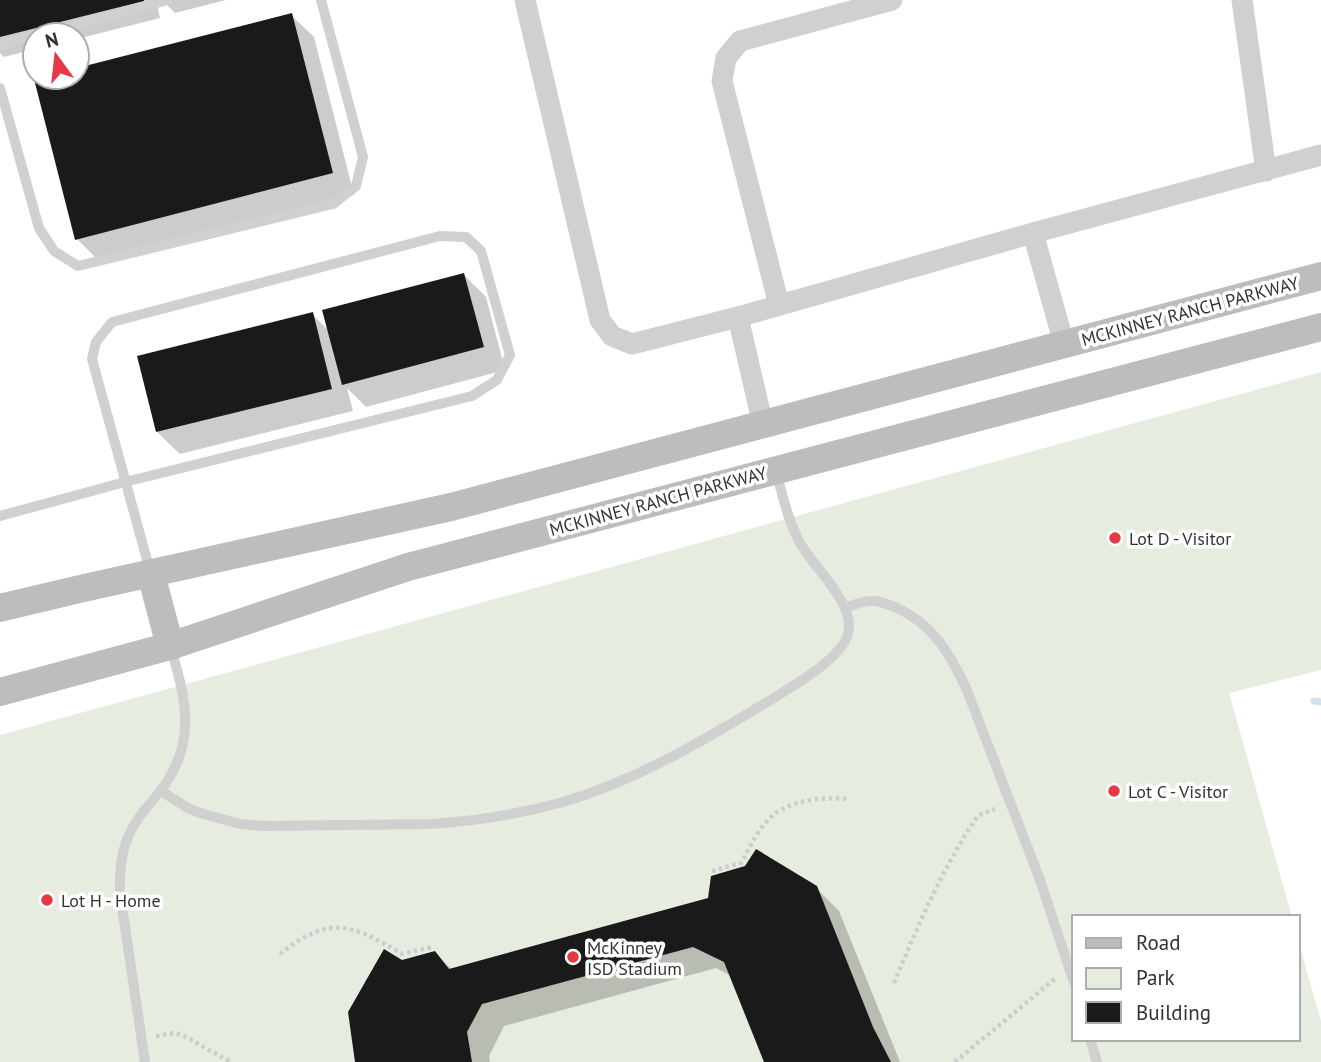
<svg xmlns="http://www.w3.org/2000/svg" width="1321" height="1062" viewBox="0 0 1321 1062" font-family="'PT Sans',sans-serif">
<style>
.green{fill:#e6ecdf}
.shadow{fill:#0003}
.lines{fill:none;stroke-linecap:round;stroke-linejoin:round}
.stream{stroke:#cfe2ee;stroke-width:7}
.building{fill:#1a1a1a}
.path{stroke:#cdcdcd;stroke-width:4.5;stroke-dasharray:3.5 3.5;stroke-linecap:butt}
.lane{stroke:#d0d0d0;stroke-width:10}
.street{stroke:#d0d0d0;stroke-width:21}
.secondary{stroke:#bdbdbd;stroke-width:28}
.poi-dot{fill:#e63946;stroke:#fff;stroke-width:2.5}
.labels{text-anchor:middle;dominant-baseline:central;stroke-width:7;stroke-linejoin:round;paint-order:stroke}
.street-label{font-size:18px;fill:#333;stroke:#fff}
.poi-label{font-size:18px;fill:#333;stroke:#fff;text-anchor:start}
</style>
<rect width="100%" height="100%" fill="#fff"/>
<path class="green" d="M 1321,372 L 1321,670 L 1229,693 L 1292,917 L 1074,917 L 1074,1039 L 1298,1039 L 1298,940 L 1321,1021 L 1321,1062 L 0,1062 L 0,735 Z"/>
<g class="shadow">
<path d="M 5,0 L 156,0 L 160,18 L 77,39 L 77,35 L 35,35 L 35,49 L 4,57 L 0,53 L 0,1 Z"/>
<path d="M 162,0 L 226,0 L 175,13 Z"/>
<path d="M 291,15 L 314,37 L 354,195 L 99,261 L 77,239 L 50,77 L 77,77 L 77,70 Z"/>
<path d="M 464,275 L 486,297 L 505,370 L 366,407 L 347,388 L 353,411 L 180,454 L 157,432 L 312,314 L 329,331 Z"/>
<path d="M 816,888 L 839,911 L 900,1062 L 766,1062 L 731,976 L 716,968 L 504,1026 L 489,1056 L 490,1062 L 357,1062 L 402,962 L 435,953 L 452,970 Z"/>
</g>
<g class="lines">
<path class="stream" d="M 1314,701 L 1321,702"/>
</g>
<g class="building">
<path d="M 0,0 L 144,0 L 144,1 L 0,37 Z"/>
<path d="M 292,13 L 333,173 L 75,240 L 34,79 L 43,77 L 77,77 L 77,68 Z"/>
<path d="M 464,273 L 484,347 L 342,385 L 322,310 Z"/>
<path d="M 313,312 L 332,389 L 156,432 L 137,356 Z"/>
<path d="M 756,849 L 817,886 L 873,1027 L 891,1062 L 764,1062 L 724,962 L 693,947 L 482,1004 L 467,1032 L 472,1062 L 355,1062 L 348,1012 L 384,949 L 402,960 L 435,951 L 449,969 L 708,898 L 711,876 L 745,866 Z"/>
</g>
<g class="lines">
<g class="path">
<path d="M 712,871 L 741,863 C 749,849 756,833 767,821 C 787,799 821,797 848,799"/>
<path d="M 280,954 C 290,946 301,938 313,933 C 346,918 374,938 402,954 L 432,947"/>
<path d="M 894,983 C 918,926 941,871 975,820 L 979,815 L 995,809"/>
<path d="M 156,1036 L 175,1033 L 182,1035 L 231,1062"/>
<path d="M 955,1062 L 1057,977"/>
</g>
<g class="lane">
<path d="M 37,35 L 168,0"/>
<path d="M 0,45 L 35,35"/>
<path d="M 0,88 L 39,228 L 54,251 L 78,266 L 333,204 L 356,186 L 363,157 L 321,0"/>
<path d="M 0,516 L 125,482 L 472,396 L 497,380 L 510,355 L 481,251 L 466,237 L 440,236 L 112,322 L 96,342 L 92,359 L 150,571"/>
<path d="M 845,608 C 853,605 862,601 871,601 C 880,600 889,605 897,608 C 933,624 950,654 966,688 L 1039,877 L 1074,983"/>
<path d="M 161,791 L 188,808 L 200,813 L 240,824 L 262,826 L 431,824 C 476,821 520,814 563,802 C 638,780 706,739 772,699 C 793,686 841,659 848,634 C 856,604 814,568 800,543 C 788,521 783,496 776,472"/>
<path d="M 1090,1039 L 1097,1062"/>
<path d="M 145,1062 L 120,893 C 119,862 123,837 143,812 C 152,801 162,791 169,778 C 196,735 184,694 171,648"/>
</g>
<g class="street">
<path d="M 525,0 L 600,320 L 612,336 L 632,344 L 738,317 L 1033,233 L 1321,155"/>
<path d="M 1242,0 L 1266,171"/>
<path d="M 1033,233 L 1064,344"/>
<path d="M 779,305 L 722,81 L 726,58 L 740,41 L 892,0"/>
<path d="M 738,317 L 763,425"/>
</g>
<g class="secondary">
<path d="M 151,574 L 170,646"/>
<path d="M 0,608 L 84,588 L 451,507 L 1321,276"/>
<path d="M 0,692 L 170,646 L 408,567 L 1321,327"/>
</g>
</g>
<g class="poi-dot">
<circle cx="1115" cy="538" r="7"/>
<circle cx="1114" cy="791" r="7"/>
<circle cx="47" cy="900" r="7"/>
<circle cx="573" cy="957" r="7"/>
</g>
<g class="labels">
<g class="street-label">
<text transform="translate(1190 311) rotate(-15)">MCKINNEY RANCH PARKWAY</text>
<text transform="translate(658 501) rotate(-15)">MCKINNEY RANCH PARKWAY</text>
</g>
<g class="poi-label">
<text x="1129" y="538">Lot D - Visitor</text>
<text x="1128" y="791">Lot C - Visitor</text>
<text x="61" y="900">Lot H - Home</text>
<text x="587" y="947">McKinney<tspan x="587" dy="21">ISD Stadium</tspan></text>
</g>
</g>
<rect x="1072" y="915" width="228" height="126" fill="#ffffff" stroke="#adadad" stroke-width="2"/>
<rect x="1086" y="938" width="35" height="10" fill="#bdbdbd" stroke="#adadad" stroke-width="2"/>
<text x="1136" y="950" font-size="21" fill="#333333">Road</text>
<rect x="1086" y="968" width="35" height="21" fill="#e6ecdf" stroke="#adadad" stroke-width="2"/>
<text x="1136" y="985" font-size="21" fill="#333333">Park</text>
<rect x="1086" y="1002" width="35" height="21" fill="#1a1a1a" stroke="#adadad" stroke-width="2"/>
<text x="1136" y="1020" font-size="21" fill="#333333">Building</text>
<g transform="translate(56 56) rotate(345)"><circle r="33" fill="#ffffff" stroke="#adadad" stroke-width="2"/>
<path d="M0-5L12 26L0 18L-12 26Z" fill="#e63946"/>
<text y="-10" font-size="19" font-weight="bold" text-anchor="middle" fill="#333333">N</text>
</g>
</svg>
